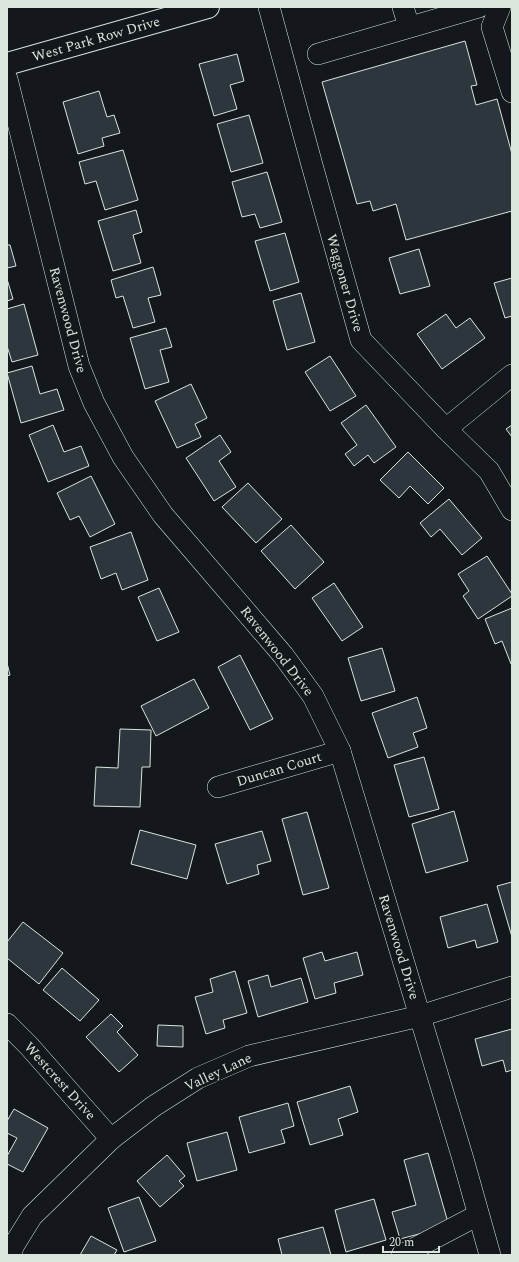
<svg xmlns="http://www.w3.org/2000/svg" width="519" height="1262" viewBox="0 0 519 1262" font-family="Spectral,serif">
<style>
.building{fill:#2c363c;stroke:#d8e6dc}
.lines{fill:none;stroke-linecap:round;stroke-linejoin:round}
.minor-casing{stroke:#d8e6dc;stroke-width:22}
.major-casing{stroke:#d8e6dc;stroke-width:24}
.minor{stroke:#14181c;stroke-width:21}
.major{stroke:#14181c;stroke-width:22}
.labels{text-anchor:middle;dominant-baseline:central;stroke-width:3;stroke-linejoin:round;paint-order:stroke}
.street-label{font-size:14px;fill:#d8e6dc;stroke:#14181c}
</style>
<rect width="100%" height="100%" fill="#14181c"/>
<g class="building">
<path d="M 465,41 L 477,85 L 471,86 L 476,105 L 497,99 L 512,154 L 512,211 L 406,240 L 396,204 L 373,211 L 370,201 L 357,204 L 322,82 Z"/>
<path d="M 237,54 L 244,81 L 230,85 L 237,109 L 214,116 L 199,64 Z"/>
<path d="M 99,91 L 107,117 L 114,115 L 120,133 L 102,138 L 104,146 L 78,154 L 63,102 Z"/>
<path d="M 249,115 L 263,163 L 231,172 L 217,124 Z"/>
<path d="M 123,150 L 138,200 L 105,210 L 96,181 L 85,184 L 79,162 Z"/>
<path d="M 267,172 L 282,222 L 260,228 L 255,214 L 242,217 L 232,182 Z"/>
<path d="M 136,210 L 142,232 L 133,235 L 141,263 L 113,271 L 98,221 Z"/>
<path d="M 285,233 L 299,282 L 270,291 L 255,241 Z"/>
<path d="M 7,245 L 10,245 L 16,266 L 7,268 Z"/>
<path d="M 419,249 L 430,286 L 400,294 L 389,258 Z"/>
<path d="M 153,267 L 161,295 L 148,298 L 155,322 L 133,328 L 123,296 L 116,298 L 111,280 Z"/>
<path d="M 512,278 L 512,316 L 505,318 L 494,283 Z"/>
<path d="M 7,279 L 13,299 L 7,301 Z"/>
<path d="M 301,293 L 315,342 L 287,350 L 273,301 Z"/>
<path d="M 24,304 L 38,355 L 12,362 L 7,346 L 7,309 Z"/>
<path d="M 446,314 L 456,328 L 470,318 L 485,338 L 442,369 L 417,334 Z"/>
<path d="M 166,328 L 172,347 L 160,350 L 169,382 L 145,389 L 130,338 Z"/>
<path d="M 330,356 L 356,396 L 330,411 L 305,372 Z"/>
<path d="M 32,366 L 40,394 L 57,389 L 64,410 L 21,423 L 7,373 Z"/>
<path d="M 191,384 L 207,418 L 195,424 L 201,437 L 177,448 L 155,401 Z"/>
<path d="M 366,405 L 396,447 L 374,463 L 368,455 L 354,466 L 345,454 L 357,445 L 341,423 Z"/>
<path d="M 53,425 L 64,452 L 81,446 L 89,466 L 48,482 L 29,435 Z"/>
<path d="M 512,425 L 512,437 L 506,429 Z"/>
<path d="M 220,435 L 231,452 L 219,461 L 236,487 L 214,501 L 186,458 Z"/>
<path d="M 408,452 L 444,488 L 428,504 L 410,486 L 399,498 L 380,480 Z"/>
<path d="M 91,476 L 115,524 L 90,537 L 79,516 L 70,520 L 57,493 Z"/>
<path d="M 248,483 L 282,519 L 256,543 L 222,507 Z"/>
<path d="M 449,499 L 482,538 L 462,555 L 440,529 L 431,537 L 420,523 Z"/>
<path d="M 291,525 L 324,562 L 295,589 L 261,551 Z"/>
<path d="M 131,532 L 148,580 L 122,590 L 116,573 L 101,579 L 90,547 Z"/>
<path d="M 487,556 L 512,594 L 512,596 L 478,619 L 463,596 L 469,591 L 458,574 Z"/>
<path d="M 334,583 L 363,627 L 342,641 L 312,598 Z"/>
<path d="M 159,588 L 179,632 L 157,641 L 138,597 Z"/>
<path d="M 512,608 L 512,663 L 511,664 L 502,641 L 495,644 L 485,619 Z"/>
<path d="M 382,648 L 395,691 L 361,701 L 348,658 Z"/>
<path d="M 240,655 L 273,719 L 250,730 L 218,667 Z"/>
<path d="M 7,663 L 10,675 L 7,676 Z"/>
<path d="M 194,679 L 209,708 L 156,736 L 141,706 Z"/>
<path d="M 417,697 L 427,728 L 413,733 L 418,747 L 388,758 L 372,713 Z"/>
<path d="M 120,729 L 151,730 L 150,767 L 142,767 L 140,807 L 94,806 L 96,767 L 118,768 Z"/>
<path d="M 424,757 L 439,809 L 409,817 L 394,765 Z"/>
<path d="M 454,811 L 468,861 L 426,873 L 412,824 Z"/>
<path d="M 307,812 L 329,888 L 303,895 L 282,819 Z"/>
<path d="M 140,830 L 196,845 L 187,879 L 131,864 Z"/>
<path d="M 262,831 L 271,861 L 257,865 L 259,874 L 227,884 L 215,844 Z"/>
<path d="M 512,882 L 512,937 L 497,886 Z"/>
<path d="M 487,904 L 498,942 L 477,948 L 475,940 L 448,948 L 440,917 Z"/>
<path d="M 23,922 L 63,953 L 39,984 L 7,958 L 7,942 Z"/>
<path d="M 322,952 L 325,961 L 357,952 L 363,975 L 334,983 L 336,993 L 315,999 L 303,958 Z"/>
<path d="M 62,968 L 99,1000 L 80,1021 L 43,990 Z"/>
<path d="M 235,971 L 247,1013 L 223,1020 L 225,1028 L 206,1034 L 195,997 L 213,992 L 210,979 Z"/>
<path d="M 268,975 L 271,987 L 301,978 L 308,1002 L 258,1017 L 248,981 Z"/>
<path d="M 111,1014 L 123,1026 L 117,1032 L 138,1055 L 119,1072 L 86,1037 Z"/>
<path d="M 158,1025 L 183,1026 L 183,1047 L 157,1046 Z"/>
<path d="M 512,1029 L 512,1070 L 506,1072 L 503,1060 L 482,1066 L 475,1039 Z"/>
<path d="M 350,1086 L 358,1112 L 338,1119 L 343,1135 L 310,1145 L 297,1102 Z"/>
<path d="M 288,1103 L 294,1126 L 281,1130 L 285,1143 L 249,1153 L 239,1117 Z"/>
<path d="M 14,1109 L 48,1128 L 23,1172 L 7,1164 L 7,1156 L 17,1138 L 7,1133 L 7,1121 Z"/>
<path d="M 227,1132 L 237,1170 L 197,1181 L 187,1143 Z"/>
<path d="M 428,1153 L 449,1226 L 400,1239 L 392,1212 L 416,1205 L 404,1160 Z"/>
<path d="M 167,1155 L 185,1176 L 179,1181 L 184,1186 L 160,1207 L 137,1181 Z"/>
<path d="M 139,1197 L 156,1241 L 124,1252 L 108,1208 Z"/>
<path d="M 374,1199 L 386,1240 L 346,1252 L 335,1210 Z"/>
<path d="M 323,1227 L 331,1255 L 282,1255 L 278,1239 Z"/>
<path d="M 91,1236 L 117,1250 L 114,1255 L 80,1255 Z"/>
</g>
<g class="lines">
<g class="minor-casing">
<g id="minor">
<path d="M 269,7 L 312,165 L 361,340 L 446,429 L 489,471 L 512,510"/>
<path d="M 403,7 L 409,27"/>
<path d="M 500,7 L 492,27 L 512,92"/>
<path d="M 318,54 L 479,7"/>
<path d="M 7,79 L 79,366 L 94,403 L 123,457 L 163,515 L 283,655 L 313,696 L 340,751 L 463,1159 L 490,1255"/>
<path d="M 446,429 L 512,375"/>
<path d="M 218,787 L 340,751"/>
<path d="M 7,1024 L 29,1046 L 111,1139"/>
<path d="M 10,1255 L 14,1245 L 32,1216 L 111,1139 L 154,1106 L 198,1078 L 249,1056 L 420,1016 L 512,987"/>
<path d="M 402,1255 L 478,1215"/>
</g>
</g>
<g class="major-casing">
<path id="major" d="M 7,64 L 208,7"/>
</g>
<use href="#minor" class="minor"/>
<use href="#major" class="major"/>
</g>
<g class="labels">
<g class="street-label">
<text transform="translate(96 39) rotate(-16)">West Park Row Drive</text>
<text transform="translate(345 283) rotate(74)">Waggoner Drive</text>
<text transform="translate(68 320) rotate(75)">Ravenwood Drive</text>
<text transform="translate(277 651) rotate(52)">Ravenwood Drive</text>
<text transform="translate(279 769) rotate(-17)">Duncan Court</text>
<text transform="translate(399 947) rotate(73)">Ravenwood Drive</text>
<text transform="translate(218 1072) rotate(-25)">Valley Lane</text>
<text transform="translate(60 1081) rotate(48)">Westcrest Drive</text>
</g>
</g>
<rect width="519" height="1262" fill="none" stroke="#d8e6dc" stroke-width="16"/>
<path d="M383 1246v6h56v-6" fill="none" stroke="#d8e6dc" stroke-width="2"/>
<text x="389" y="1246" font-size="12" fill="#d8e6dc" stroke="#14181c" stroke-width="3" paint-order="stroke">20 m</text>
</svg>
